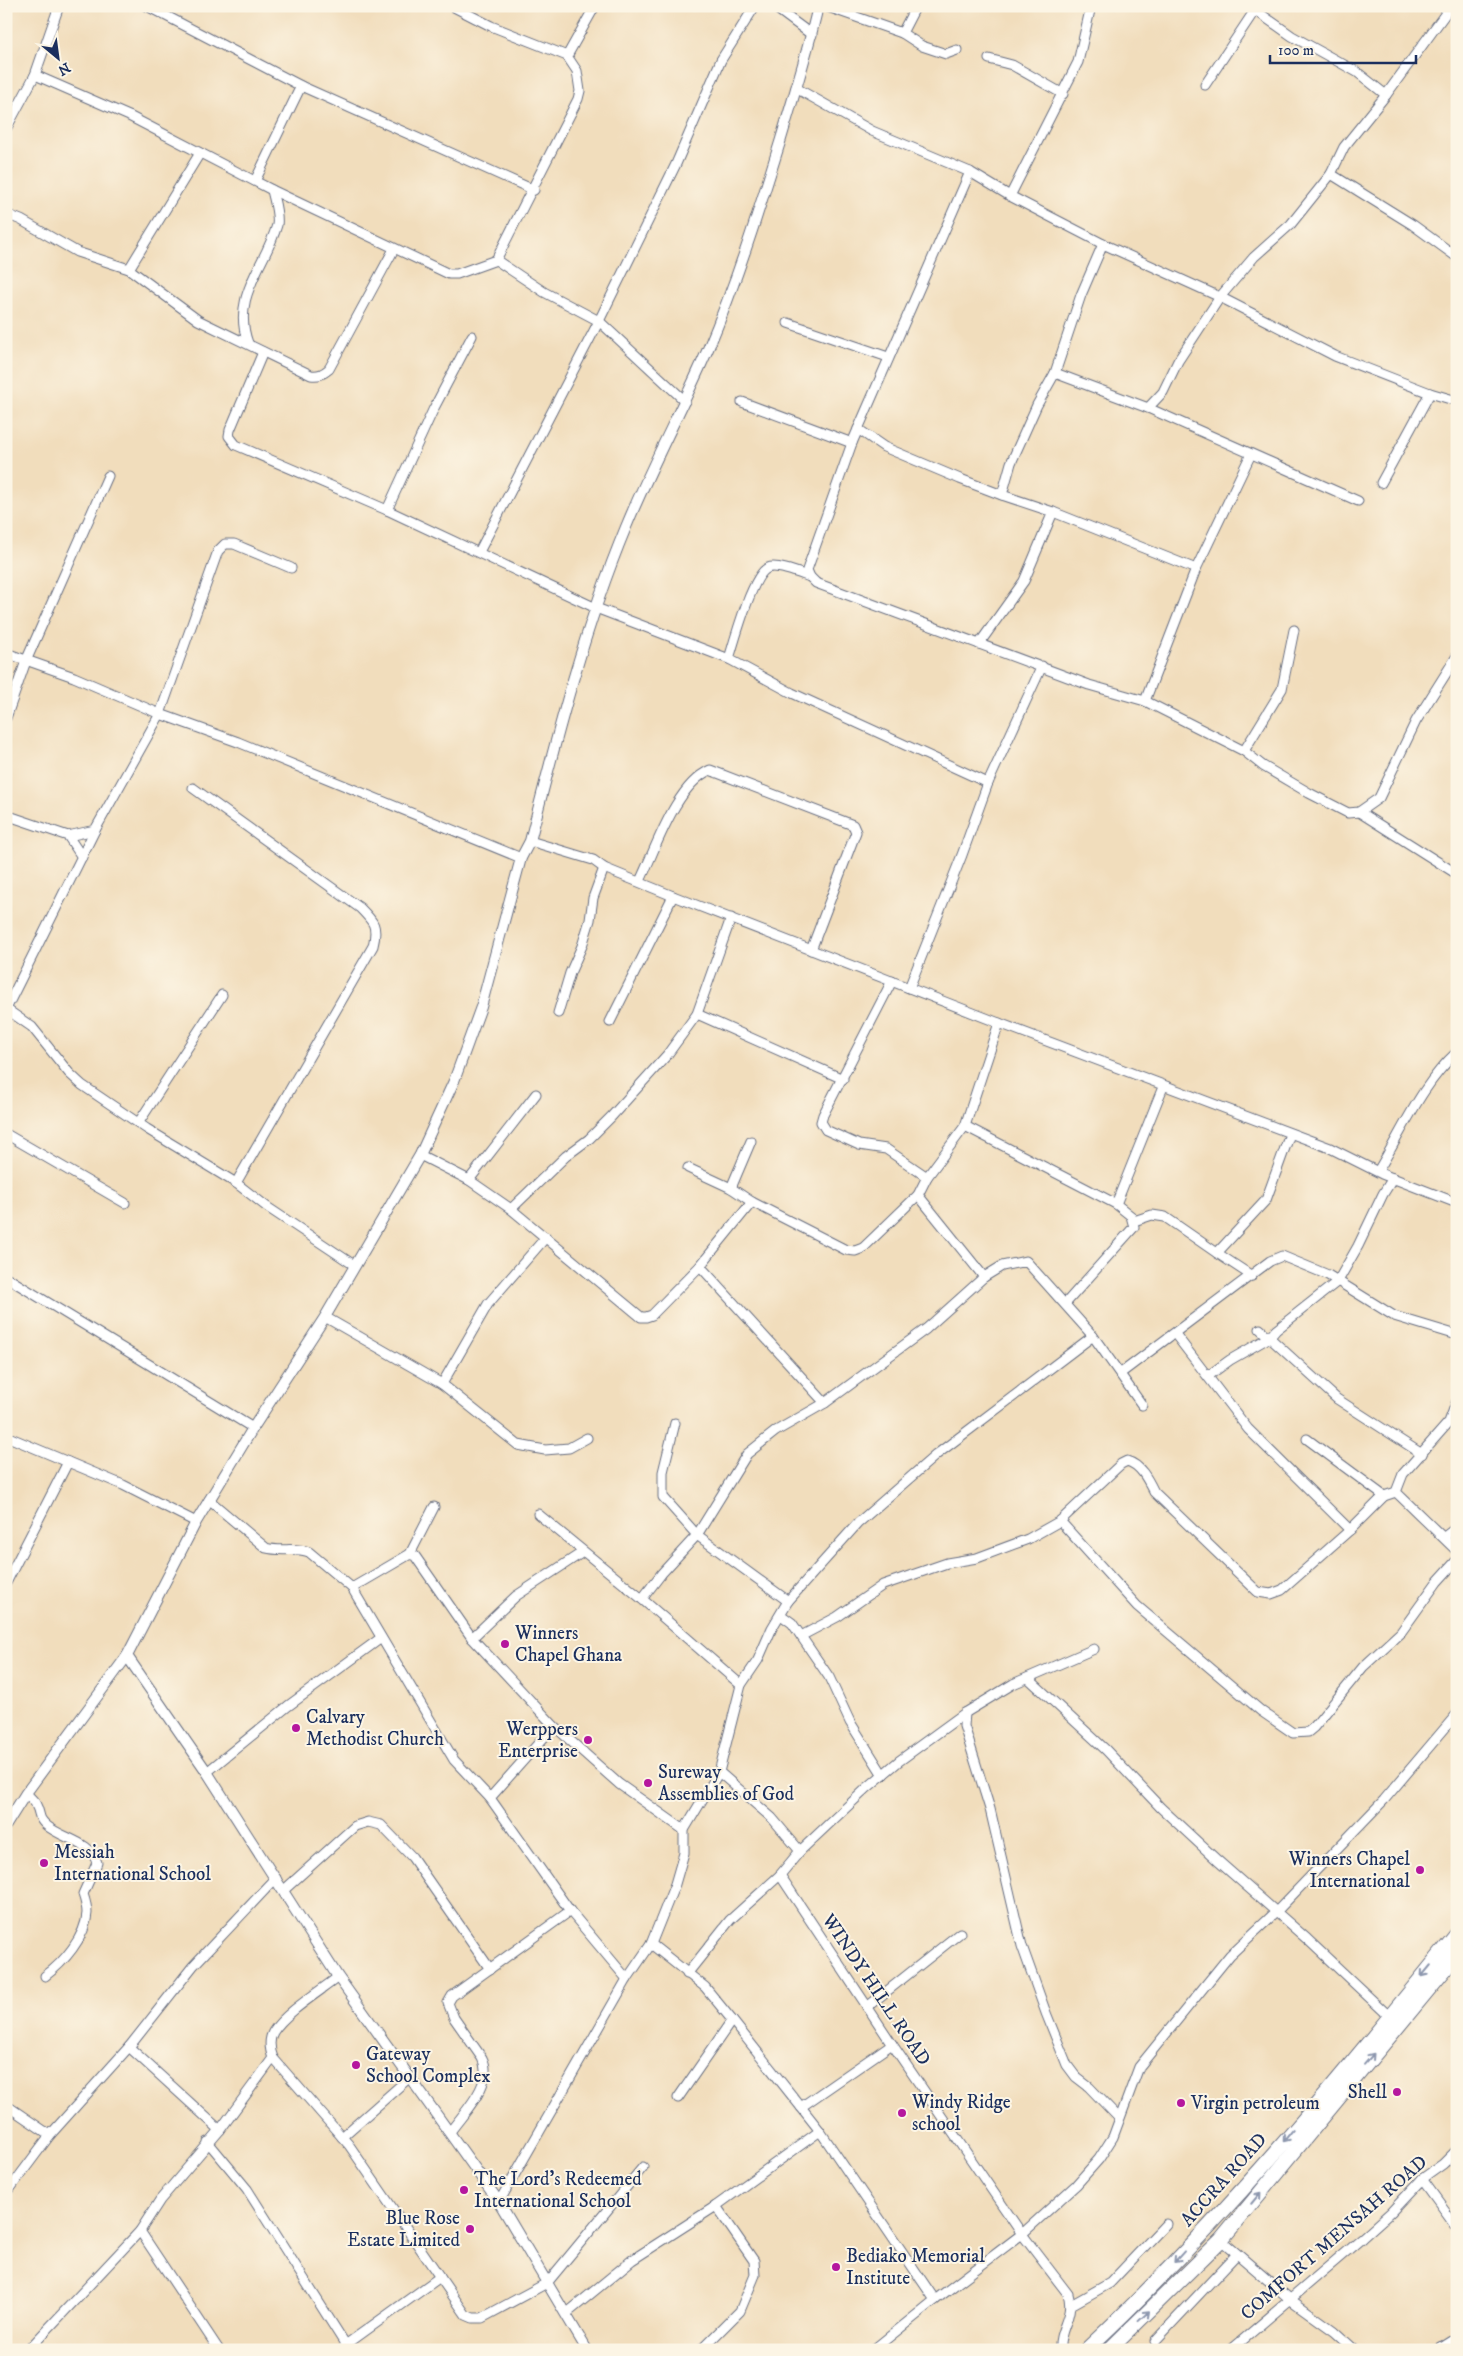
<svg xmlns="http://www.w3.org/2000/svg" width="1463" height="2356" viewBox="0 0 1463 2356" font-family="'IM FELL DW Pica',serif">
<style>
.lines{fill:none;stroke-linecap:round;stroke-linejoin:round}
.minor-casing{stroke:#666c7f;stroke-width:11}
.tertiary-casing{stroke:#666c7f;stroke-width:12}
.trunk-casing{stroke:#666c7f;stroke-width:16}
.minor{stroke:#fff;stroke-width:9}
.tertiary{stroke:#fff;stroke-width:10}
.trunk{stroke:#fff;stroke-width:14}
.oneway{stroke:#8d97ae}
.poi-dot{fill:#b5179e;stroke:#fcf5e5;stroke-width:2}
.labels{text-anchor:middle;dominant-baseline:central;stroke-width:4;stroke-linejoin:round;paint-order:stroke}
.poi-label{font-size:19px;fill:#1b2f5e;stroke:#fcf5e5;text-anchor:start}
.street-label{font-size:19px;fill:#1b2f5e;stroke:#fcf5e5}
</style>
<rect width="100%" height="100%" fill="#fcf5e5"/>
<filter id="ink" filterUnits="userSpaceOnUse"><feTurbulence type="fractalNoise" baseFrequency=".02" numOctaves="2"/><feDisplacementMap in="SourceGraphic" scale="10" xChannelSelector="R" yChannelSelector="G"/><feConvolveMatrix kernelMatrix="1 2 1 2 8 2 1 2 1" color-interpolation-filters="sRGB"/></filter>
<filter id="wash" filterUnits="userSpaceOnUse"><feTurbulence type="fractalNoise" baseFrequency=".0096" numOctaves="4" result="noise"/><feDisplacementMap in="SourceGraphic" scale="20" xChannelSelector="R" yChannelSelector="G"/><feGaussianBlur stdDeviation="1.12" result="paint"/><feColorMatrix in="noise" values="0 0 0 0 0 0 0 0 0 0 0 0 0 0 0 0 0 1.4 0 .05"/><feComposite in="paint" operator="in"/></filter>
<g filter="url(#wash)">
<rect width="100%" height="100%" fill="#f1ddbc"/>
</g>
<g filter="url(#ink)">
<g class="lines">
<g class="minor-casing">
<g id="minor">
<path d="M 147,6 L 301,86 L 534,190"/>
<path d="M 452,6 L 491,26 L 567,56 L 595,6"/>
<path d="M 773,6 L 812,35"/>
<path d="M 825,6 L 902,33 L 922,46 L 946,54 L 957,50"/>
<path d="M 1257,6 L 1255,10 L 1292,36 L 1357,72 L 1386,95"/>
<path d="M 902,33 L 916,6"/>
<path d="M 989,59 L 1012,65 L 1063,94"/>
<path d="M 35,75 L 129,116 L 272,190 L 449,274 L 457,274 L 496,260 L 578,99 L 580,91 L 577,71 L 567,56"/>
<path d="M 1205,85 L 1255,10"/>
<path d="M 796,88 L 872,131 L 970,172 L 1010,196 L 1103,244 L 1220,297 L 1335,356 L 1430,393 L 1457,401"/>
<path d="M 6,129 L 35,75 L 59,6"/>
<path d="M 970,172 L 852,443 L 807,570 L 810,577 L 816,583 L 1089,685 L 1145,701 L 1196,569 L 1251,454"/>
<path d="M 1331,174 L 1413,225 L 1457,257"/>
<path d="M 255,181 L 301,86"/>
<path d="M 1010,196 L 1078,62 L 1091,6"/>
<path d="M 6,214 L 21,220 L 77,252 L 129,269 L 198,320 L 311,375 C 319,376 323,374 329,369 L 394,249"/>
<path d="M 496,260 L 544,292 L 599,321 L 685,401"/>
<path d="M 129,269 L 200,153"/>
<path d="M 788,323 L 888,357"/>
<path d="M 248,343 C 231,296 265,267 277,225 C 279,215 274,200 272,190"/>
<path d="M 263,352 L 230,430 L 229,436 L 236,445 L 387,510 L 596,608 L 729,659 L 792,693 L 988,783"/>
<path d="M 1055,373 L 1148,408 L 1358,501"/>
<path d="M 742,402 L 852,443"/>
<path d="M 1148,408 L 1163,392 L 1178,361 L 1220,297 L 1254,257 L 1291,224 L 1331,174 L 1344,147 L 1386,95 L 1451,6"/>
<path d="M 858,429 L 884,447 L 960,479 L 1002,495 L 1053,512 L 1196,569"/>
<path d="M 1381,483 L 1430,393"/>
<path d="M 1002,495 L 1011,463 L 1037,405 L 1055,373 L 1081,295 L 1103,244"/>
<path d="M 387,510 L 434,408 L 472,336"/>
<path d="M 479,552 L 599,321 L 676,164 L 721,60 L 755,6"/>
<path d="M 291,568 L 234,544 L 225,544 L 218,551 L 160,714 L 95,830 L 6,1009 L 32,1027 L 69,1073 L 82,1085 L 147,1129 L 236,1183 L 267,1207 L 354,1265"/>
<path d="M 979,644 L 1024,581 L 1053,512"/>
<path d="M 6,653 L 74,677 L 160,714 L 238,742 L 521,858"/>
<path d="M 729,659 C 734,642 753,573 768,568 C 777,564 801,574 810,577"/>
<path d="M 1145,701 L 1244,751 L 1263,766 L 1309,793 L 1348,813 L 1359,812 L 1379,798 L 1416,721 L 1457,656"/>
<path d="M 6,718 L 26,661 L 108,476"/>
<path d="M 1244,751 L 1282,689 L 1294,630"/>
<path d="M 193,788 L 360,908 C 374,922 378,926 373,946 L 236,1183"/>
<path d="M 1359,812 L 1457,874"/>
<path d="M 6,815 L 68,836 L 82,857"/>
<path d="M 68,836 L 95,830"/>
<path d="M 530,841 L 593,860 L 604,868 L 673,896 L 999,1023 L 1330,1148 L 1382,1174 L 1457,1203"/>
<path d="M 640,881 C 656,848 676,785 710,770 L 853,825 L 856,832 L 811,950"/>
<path d="M 892,981 L 823,1115 L 821,1122 L 826,1130 L 859,1145 L 886,1149 L 927,1177"/>
<path d="M 909,988 L 962,855 L 988,783 L 1042,666"/>
<path d="M 558,1013 L 570,973 L 582,946 L 590,920 L 593,898 L 604,868"/>
<path d="M 697,1014 L 843,1079"/>
<path d="M 610,1022 L 673,896"/>
<path d="M 139,1122 L 222,995"/>
<path d="M 965,1126 L 1116,1204 L 1131,1216 L 1134,1227 L 1065,1304"/>
<path d="M 6,1134 L 125,1203"/>
<path d="M 420,1155 L 469,1180 L 511,1209 L 641,1317 L 646,1317 L 652,1315 L 700,1266 L 752,1202"/>
<path d="M 688,1168 L 731,1188 L 752,1202 L 846,1250 L 855,1251 L 863,1248 L 918,1195 L 927,1177 L 965,1126 L 999,1023"/>
<path d="M 1378,1171 C 1403,1130 1421,1085 1457,1052"/>
<path d="M 469,1180 L 536,1094"/>
<path d="M 731,1188 L 751,1141"/>
<path d="M 918,1195 L 984,1277"/>
<path d="M 1116,1204 L 1163,1087"/>
<path d="M 511,1209 L 566,1156 L 589,1139 L 611,1117 L 667,1055 L 697,1014 L 731,918"/>
<path d="M 1134,1221 L 1152,1215 L 1165,1217 L 1217,1253"/>
<path d="M 700,1266 L 825,1403"/>
<path d="M 1252,1276 L 1217,1253 L 1266,1200 L 1290,1134"/>
<path d="M 6,1277 L 253,1428"/>
<path d="M 325,1317 L 442,1384 L 518,1445 L 545,1450 L 569,1448 L 587,1438"/>
<path d="M 1260,1329 L 1337,1399 L 1422,1454"/>
<path d="M 1175,1334 L 1248,1429 L 1350,1530"/>
<path d="M 1121,1373 L 1270,1261 L 1282,1256 L 1328,1275 L 1394,1316 L 1457,1335"/>
<path d="M 1208,1376 L 1230,1360 L 1270,1337 L 1276,1330 L 1338,1281 L 1358,1246 L 1383,1194 L 1393,1178"/>
<path d="M 442,1384 L 488,1304 L 546,1237"/>
<path d="M 675,1423 L 663,1472 L 663,1497 L 697,1535 L 788,1601"/>
<path d="M 6,1436 L 68,1462"/>
<path d="M 1307,1439 L 1384,1496"/>
<path d="M 1396,1492 L 1457,1551"/>
<path d="M 209,1500 L 266,1548 C 281,1552 295,1547 309,1552 L 352,1588 L 454,1760 L 490,1798 L 570,1911 L 627,1979"/>
<path d="M 538,1514 L 642,1599 L 741,1685"/>
<path d="M 1060,1521 L 1137,1606 L 1261,1711 L 1293,1733 L 1308,1732 L 1314,1727 L 1363,1667 L 1401,1632 L 1437,1582 L 1457,1560"/>
<path d="M 1444,1537 L 1457,1527"/>
<path d="M 410,1554 L 434,1507"/>
<path d="M 6,1583 L 68,1462 L 123,1485 L 196,1522"/>
<path d="M 352,1588 L 410,1554 L 415,1556 L 472,1638 L 554,1726 L 619,1784 L 684,1830"/>
<path d="M 642,1599 L 662,1573 L 697,1535 L 747,1454 L 776,1431 L 825,1403 L 926,1329 L 984,1277 L 1002,1266 L 1026,1261 L 1093,1336 L 1142,1405"/>
<path d="M 781,1615 L 792,1623 L 829,1677 L 850,1722 L 883,1775"/>
<path d="M 801,1636 L 837,1617 L 883,1585 L 947,1563 L 977,1558 L 1028,1539 L 1060,1521 L 1121,1464 L 1127,1461 C 1141,1465 1148,1480 1154,1492 L 1258,1592 L 1271,1594 L 1282,1590 L 1350,1530 L 1384,1496 L 1396,1492 L 1403,1474 L 1449,1422 L 1457,1401"/>
<path d="M 472,1638 L 516,1596 L 583,1552"/>
<path d="M 1028,1678 L 1106,1750 L 1161,1808 L 1217,1860 L 1307,1939 L 1389,2016"/>
<path d="M 965,1713 L 964,1726 L 990,1809 L 1022,1946 L 1046,2013 L 1067,2065 L 1076,2077 L 1089,2087 L 1119,2118"/>
<path d="M 207,1772 L 288,1706 L 381,1638"/>
<path d="M 719,1772 L 772,1818 L 800,1851"/>
<path d="M 26,1793 C 29,1797 35,1801 36,1805 C 41,1814 37,1817 46,1825 C 62,1839 91,1841 97,1863 L 83,1894 C 85,1900 87,1906 87,1913 C 86,1937 63,1963 45,1976"/>
<path d="M 490,1798 L 554,1726"/>
<path d="M 780,1875 L 892,2044 L 1022,2234 L 1068,2294 C 1075,2317 1058,2328 1060,2350"/>
<path d="M 284,1890 L 355,1826 L 368,1822 L 381,1825 L 412,1857 L 490,1969"/>
<path d="M 651,1944 L 705,1987 L 732,2020 L 820,2131 L 935,2300"/>
<path d="M 687,1974 L 730,1920 L 780,1875 L 800,1851 L 867,1788 L 899,1761 L 965,1713 L 1013,1684 L 1094,1649"/>
<path d="M 867,2007 L 960,1933"/>
<path d="M 129,2047 L 220,2130"/>
<path d="M 273,2058 L 349,2145 L 466,2315 L 473,2318 L 482,2318 L 547,2283 L 643,2167"/>
<path d="M 678,2098 L 732,2020"/>
<path d="M 6,2105 L 50,2135"/>
<path d="M 801,2107 L 892,2044"/>
<path d="M 450,2132 C 464,2112 495,2083 482,2058 L 454,2018 L 448,2003 L 452,1996 L 570,1911"/>
<path d="M 342,2137 L 410,2077"/>
<path d="M 208,2142 L 247,2189 L 349,2350"/>
<path d="M 1422,2179 L 1457,2227"/>
<path d="M 6,2194 L 50,2135 L 129,2047 L 193,1966 L 276,1878"/>
<path d="M 499,2202 L 627,1979 L 651,1944 L 675,1884 L 684,1853 L 684,1830 L 719,1772 L 741,1685 L 758,1660 L 772,1628 L 788,1601 L 858,1523 L 936,1455 L 1093,1336"/>
<path d="M 140,2231 L 219,2350"/>
<path d="M 1221,2240 L 1291,2300 L 1334,2331 L 1355,2350"/>
<path d="M 1071,2305 L 1110,2283 L 1166,2224"/>
<path d="M 566,2314 L 632,2260 L 716,2206 L 820,2131"/>
<path d="M 1155,2341 L 1237,2254"/>
<path d="M 347,2344 L 440,2277"/>
<path d="M 28,2350 L 140,2231 L 160,2200 L 220,2130 L 273,2058 C 270,2050 268,2041 273,2032 C 286,2012 319,1992 338,1977"/>
<path d="M 701,2350 L 740,2311 L 755,2275 L 754,2261 L 716,2206"/>
<path d="M 873,2350 L 935,2300 L 1022,2234 L 1076,2185 L 1099,2159 L 1113,2137 L 1139,2067 L 1230,1955 L 1276,1912 L 1384,1800 L 1457,1714"/>
<path d="M 1231,2350 L 1362,2238 L 1391,2212 L 1422,2179 L 1443,2164 L 1457,2150"/>
<path d="M 1438,2350 L 1457,2338"/>
</g>
</g>
<g class="tertiary-casing">
<g id="tertiary">
<path d="M 6,1825 L 26,1793 L 127,1656"/>
<path d="M 587,2350 L 499,2202 L 338,1977 L 207,1772 L 127,1656 L 196,1522 L 253,1428 L 325,1317 L 420,1155 L 454,1081 L 481,1007 L 521,858 L 530,841 C 557,735 584,628 626,527 C 651,466 682,409 708,349 C 737,281 759,210 781,139 C 794,95 808,51 818,6"/>
</g>
</g>
<g class="trunk-casing">
<g id="trunk">
<path d="M 1086,2350 C 1222,2223 1341,2078 1457,1934"/>
<path d="M 1109,2350 L 1221,2240 L 1457,1955"/>
</g>
</g>
<use href="#minor" class="minor"/>
<use href="#tertiary" class="tertiary"/>
<use href="#trunk" class="trunk"/>
</g>
<defs><path id="oneway-shaft" d="M-6 0H5M1.5-3L5.5 0L1.5 3" fill="none" stroke-width="1.6" stroke-linecap="round" stroke-linejoin="round" transform="scale(1.25)"/></defs>
<g class="oneway">
<use href="#oneway-shaft" transform="translate(1426 1971) rotate(130)"/>
<use href="#oneway-shaft" transform="translate(1369 2059) rotate(-49)"/>
<use href="#oneway-shaft" transform="translate(1288 2136) rotate(129)"/>
<use href="#oneway-shaft" transform="translate(1256 2198) rotate(-50)"/>
<use href="#oneway-shaft" transform="translate(1179 2257) rotate(132)"/>
<use href="#oneway-shaft" transform="translate(1144 2316) rotate(-43)"/>
</g>
</g>
<g class="poi-dot">
<circle cx="505" cy="1644" r="5"/>
<circle cx="296" cy="1728" r="5"/>
<circle cx="588" cy="1740" r="5"/>
<circle cx="648" cy="1783" r="5"/>
<circle cx="44" cy="1863" r="5"/>
<circle cx="1420" cy="1870" r="5"/>
<circle cx="356" cy="2065" r="5"/>
<circle cx="1397" cy="2092" r="5"/>
<circle cx="1181" cy="2103" r="5"/>
<circle cx="902" cy="2113" r="5"/>
<circle cx="464" cy="2190" r="5"/>
<circle cx="470" cy="2229" r="5"/>
<circle cx="836" cy="2267" r="5"/>
</g>
<g class="labels">
<g class="poi-label">
<text x="515" y="1633">Winners<tspan x="515" dy="22">Chapel Ghana</tspan></text>
<text x="306" y="1717">Calvary<tspan x="306" dy="22">Methodist Church</tspan></text>
<text x="578" y="1729" text-anchor="end">Werppers<tspan x="578" dy="22">Enterprise</tspan></text>
<text x="658" y="1772">Sureway<tspan x="658" dy="22">Assemblies of God</tspan></text>
<text x="54" y="1852">Messiah<tspan x="54" dy="22">International School</tspan></text>
<text x="1410" y="1859" text-anchor="end">Winners Chapel<tspan x="1410" dy="22">International</tspan></text>
<text x="366" y="2054">Gateway<tspan x="366" dy="22">School Complex</tspan></text>
<text x="1387" y="2092" text-anchor="end">Shell</text>
<text x="912" y="2102">Windy Ridge<tspan x="912" dy="22">school</tspan></text>
<text x="1191" y="2103">Virgin petroleum</text>
<text x="474" y="2179">The Lord's Redeemed<tspan x="474" dy="22">International School</tspan></text>
<text x="460" y="2218" text-anchor="end">Blue Rose<tspan x="460" dy="22">Estate Limited</tspan></text>
<text x="846" y="2256">Bediako Memorial<tspan x="846" dy="22">Institute</tspan></text>
</g>
<g class="street-label">
<text transform="translate(876 1990) rotate(56)">WINDY HILL ROAD</text>
<text transform="translate(1224 2180) rotate(-48)">ACCRA ROAD</text>
<text transform="translate(1334 2238) rotate(-41)">COMFORT MENSAH ROAD</text>
</g>
</g>
<rect width="1463" height="2356" fill="none" stroke="#fcf5e5" stroke-width="25"/>
<g transform="translate(58 58) rotate(151)" stroke="#fcf5e5" stroke-width="4" paint-order="stroke">
<path d="M0-4L9 19L0 12L-9 19Z" fill="#1b2f5e"/>
<text y="-8" font-size="14" font-weight="bold" text-anchor="middle" fill="#1b2f5e">N</text>
</g>
<path d="M1270 55v8h146v-8" fill="none" stroke="#1b2f5e" stroke-width="2.5"/>
<text x="1278" y="55" font-size="15" fill="#1b2f5e" stroke="#fcf5e5" stroke-width="4" paint-order="stroke">100 m</text>
</svg>
